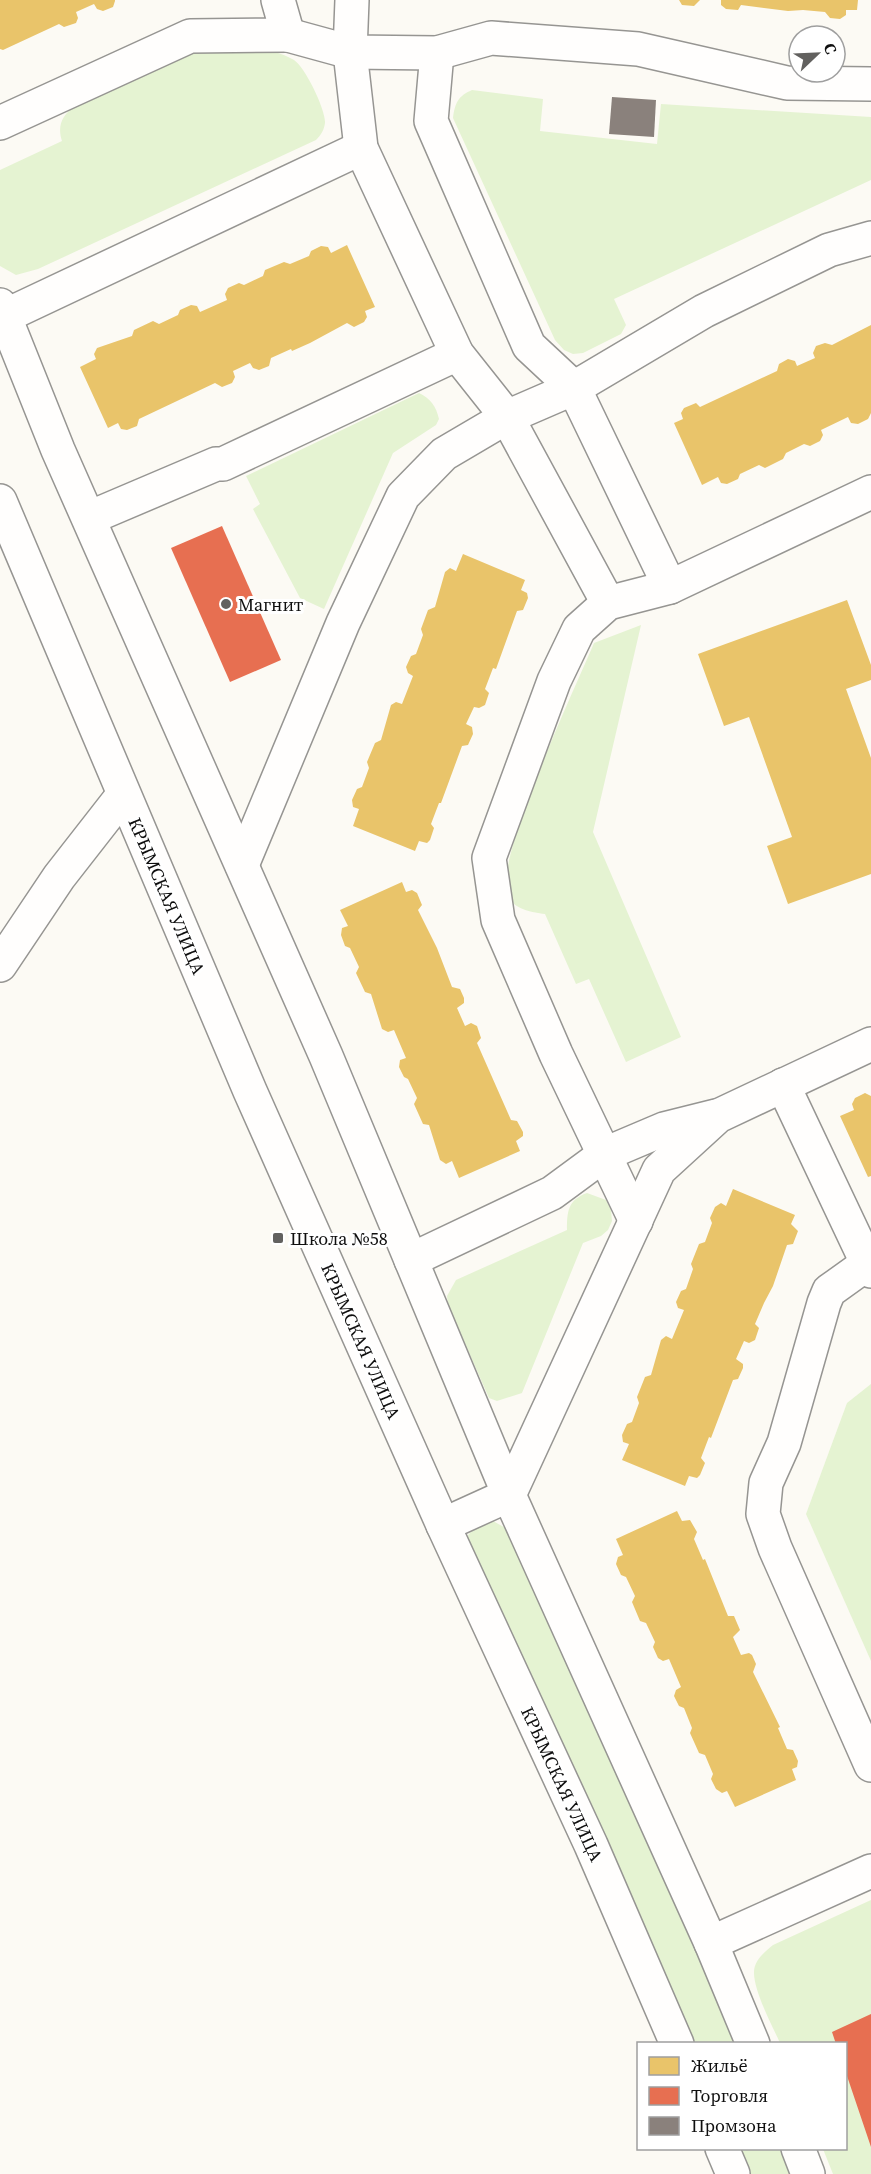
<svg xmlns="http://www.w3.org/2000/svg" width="871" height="2174" viewBox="0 0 871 2174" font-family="'Source Serif 4',serif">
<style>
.green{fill:#e5f3d2}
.homes{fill:#e9c46a}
.shops{fill:#e76f51}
.industry{fill:#8a817c}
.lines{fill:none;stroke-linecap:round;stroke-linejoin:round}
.minor-casing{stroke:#969592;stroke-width:36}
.minor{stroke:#fffefd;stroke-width:33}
.poi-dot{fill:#62615f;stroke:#fff;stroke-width:2}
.labels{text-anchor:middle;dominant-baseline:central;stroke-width:6;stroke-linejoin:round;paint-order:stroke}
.poi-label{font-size:18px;fill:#0f0f0f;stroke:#fff;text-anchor:start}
.street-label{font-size:18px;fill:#0f0f0f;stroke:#fff}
</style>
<rect width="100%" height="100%" fill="#fcfaf4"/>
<g class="green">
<path d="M 239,47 C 259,49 277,50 294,60 C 305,67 326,110 325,123 C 324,130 321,135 316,140 L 38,269 L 16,275 L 0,266 L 0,170 L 62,141 C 57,126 62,115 75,106 L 201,48 Z"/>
<path d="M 472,90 L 543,99 L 540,131 L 657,144 L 661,104 L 871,117 L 871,180 L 614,299 L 626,325 L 621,334 L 583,353 L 573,354 L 564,350 L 555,340 L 453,118 C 455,103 458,96 472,90 Z"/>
<path d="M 419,393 C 431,399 436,406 439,419 L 436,425 L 393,453 L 324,609 L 300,598 L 253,509 L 260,504 L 246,476 Z"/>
<path d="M 641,625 L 593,832 L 681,1037 L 626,1062 L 589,979 L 576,984 L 545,914 C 530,912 512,909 507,893 C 495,858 576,686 594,643 Z"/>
<path d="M 587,1193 L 606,1200 L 611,1210 L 612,1221 L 608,1230 L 601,1236 L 583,1243 L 522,1393 L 497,1401 L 489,1398 L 448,1305 L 447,1296 L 456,1280 L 567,1230 C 567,1211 568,1200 587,1193 Z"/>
<path d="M 871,1384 L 871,1661 L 806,1514 L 847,1403 Z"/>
<path d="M 493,1521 L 511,1531 L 742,2043 L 685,2043 L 465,1540 C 472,1528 480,1524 493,1521 Z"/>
<path d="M 871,1900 L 871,2174 L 833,2174 L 823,2149 L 846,2148 L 846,2044 L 780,2043 C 772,2025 753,1990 754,1971 C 755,1959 765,1952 773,1945 Z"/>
<path d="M 730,2149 L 786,2149 L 797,2174 L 741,2174 Z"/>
</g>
<g class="homes">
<path d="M 0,0 L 115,0 L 115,1 L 113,7 L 103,11 L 97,9 L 94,4 L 76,12 L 78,18 L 76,23 L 64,27 L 59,24 L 3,50 L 0,49 Z"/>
<path d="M 679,0 L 700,0 L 694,6 L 682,5 Z"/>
<path d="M 721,0 L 858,0 L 857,10 L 846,10 L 846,15 L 840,19 L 830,18 L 825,12 L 803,10 L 788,11 L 741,5 L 738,10 L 726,9 L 721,5 Z"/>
<path d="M 347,245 L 375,307 L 365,311 L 367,317 L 364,322 L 354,327 L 347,323 L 310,343 L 292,351 L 291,349 L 271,358 L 269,366 L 259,370 L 253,368 L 250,363 L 233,371 L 235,377 L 232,383 L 222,387 L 215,383 L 139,419 L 137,426 L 127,430 L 121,429 L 118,423 L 108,428 L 80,367 L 96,359 L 94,354 L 97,348 L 132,336 L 134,330 L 153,321 L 159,324 L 178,315 L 180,310 L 191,305 L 197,306 L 200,312 L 227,300 L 225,294 L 228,288 L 239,283 L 244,285 L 263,276 L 265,270 L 284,262 L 290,264 L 309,256 L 311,251 L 321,246 L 328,247 L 331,253 Z"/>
<path d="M 871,325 L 871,413 L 868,419 L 858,424 L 851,423 L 848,417 L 821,430 L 823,435 L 820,441 L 810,446 L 804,444 L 786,453 L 783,459 L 765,468 L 759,465 L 740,474 L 738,479 L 727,484 L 721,483 L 718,477 L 702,485 L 674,423 L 683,419 L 681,413 L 684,408 L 696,403 L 700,407 L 777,371 L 779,364 L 788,359 L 795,361 L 797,366 L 815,358 L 813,353 L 816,346 L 825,343 L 832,345 Z"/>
<path d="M 463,554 L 525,580 L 521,590 L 527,593 L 528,598 L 523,610 L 517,611 L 496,669 L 493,668 L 485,689 L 489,693 L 485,705 L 479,708 L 474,707 L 466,724 L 472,727 L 473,734 L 468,745 L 462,746 L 441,803 L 439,803 L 431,824 L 434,828 L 430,840 L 427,843 L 419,841 L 415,851 L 353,826 L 359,809 L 353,807 L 352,800 L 357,789 L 362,787 L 369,768 L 367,762 L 375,743 L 381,740 L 391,705 L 396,702 L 402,704 L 413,676 L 408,673 L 406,667 L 411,656 L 416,654 L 423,635 L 421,629 L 428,610 L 435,607 L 445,572 L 450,568 L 456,571 Z"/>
<path d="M 847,600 L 871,665 L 871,680 L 846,689 L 871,758 L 871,874 L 788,904 L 767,846 L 792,837 L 749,717 L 724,726 L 698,654 Z"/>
<path d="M 402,882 L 406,892 L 412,890 L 417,893 L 422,905 L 418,910 L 437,948 L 452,987 L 460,989 L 464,998 L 464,1003 L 457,1008 L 465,1026 L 471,1023 L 477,1026 L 481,1038 L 477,1043 L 511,1120 L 517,1121 L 523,1132 L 523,1136 L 516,1141 L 520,1151 L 459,1178 L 452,1161 L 446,1164 L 440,1160 L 429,1125 L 423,1124 L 414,1104 L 417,1098 L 408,1079 L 404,1077 L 399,1067 L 400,1060 L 406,1058 L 394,1030 L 388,1032 L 382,1029 L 371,994 L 365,992 L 356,973 L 359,967 L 350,948 L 345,946 L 341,935 L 342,928 L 348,926 L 340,910 Z"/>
<path d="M 865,1093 L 871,1096 L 871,1176 L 868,1177 L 840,1116 L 854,1110 L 852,1104 L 855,1098 Z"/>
<path d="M 733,1189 L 795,1215 L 791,1224 L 798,1231 L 793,1244 L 787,1245 L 773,1286 L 764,1303 L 755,1324 L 759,1328 L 755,1340 L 749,1343 L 744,1341 L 736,1359 L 743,1364 L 743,1368 L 738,1379 L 733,1380 L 711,1438 L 709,1437 L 701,1458 L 705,1463 L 700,1475 L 697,1478 L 689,1476 L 685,1486 L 622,1460 L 629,1444 L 623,1442 L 622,1435 L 627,1424 L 632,1422 L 639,1403 L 637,1397 L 645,1377 L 651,1375 L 661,1340 L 666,1336 L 672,1339 L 684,1310 L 678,1308 L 676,1302 L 681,1291 L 686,1289 L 693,1269 L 691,1264 L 699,1244 L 705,1242 L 712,1223 L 710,1218 L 715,1207 L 721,1203 L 726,1206 Z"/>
<path d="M 677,1511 L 682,1521 L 690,1520 L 697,1532 L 694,1539 L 703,1560 L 705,1559 L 728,1616 L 734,1616 L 740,1630 L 733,1637 L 741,1655 L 749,1653 L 752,1655 L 756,1664 L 753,1672 L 780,1727 L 778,1728 L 787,1749 L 793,1750 L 798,1761 L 797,1767 L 792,1769 L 796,1780 L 735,1807 L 727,1791 L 722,1793 L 716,1789 L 711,1779 L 713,1774 L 705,1755 L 699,1753 L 690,1733 L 692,1728 L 684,1708 L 679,1706 L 674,1696 L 676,1690 L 681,1687 L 669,1659 L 663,1661 L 658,1658 L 653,1647 L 655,1642 L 646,1623 L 640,1621 L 632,1602 L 635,1596 L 626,1577 L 621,1575 L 616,1564 L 618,1557 L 623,1555 L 616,1539 Z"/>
</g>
<g class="shops">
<path d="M 222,526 L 281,660 L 230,682 L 171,548 Z"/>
<path d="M 871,2014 L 871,2147 L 846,2073 L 846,2044 L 836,2044 L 832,2032 Z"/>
</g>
<path class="industry" d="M 612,97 L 656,100 L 654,137 L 609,134 Z"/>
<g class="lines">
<g class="minor-casing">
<g id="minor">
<path d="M 352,0 L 350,52 L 361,148 L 457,354 L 507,417 L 608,603"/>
<path d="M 288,35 L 350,52 L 437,53 L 491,38 L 638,49 L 787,83 L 871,84"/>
<path d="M 437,53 L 431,121 L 529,346 L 574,388 L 670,587"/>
<path d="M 0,123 L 190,36 L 288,35 L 278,0"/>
<path d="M 0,305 L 58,450 L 326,1056 L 509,1495 L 711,1943 L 753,2044"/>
<path d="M 5,316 L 361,148"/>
<path d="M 0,501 L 250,1091 L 443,1525 L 591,1845 L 677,2044"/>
<path d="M 89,518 L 216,464 L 223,464 L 457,354"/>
<path d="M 242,865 L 343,623 L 403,496 L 444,454 L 507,417 L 574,388 L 704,311 L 829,250 L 871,238"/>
<path d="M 0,965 L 59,877 L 123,795"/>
<path d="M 783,1085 L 871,1271"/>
<path d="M 636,1221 L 556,1054 L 498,920 L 489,858 L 554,681 L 579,629 L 608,603 L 670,587 L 871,492"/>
<path d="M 411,1260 L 552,1193 L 605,1154 L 664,1129 L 716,1116"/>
<path d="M 871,1261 L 829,1291 L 824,1303 L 784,1443 L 766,1483 L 763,1514 L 775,1548 L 871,1765"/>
<path d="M 443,1525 L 509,1495 L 659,1170 L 718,1116 L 871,1044"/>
<path d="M 711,1943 L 871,1871"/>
<path d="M 722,2148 L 733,2174"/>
<path d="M 798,2148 L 808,2174"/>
</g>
</g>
<use href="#minor" class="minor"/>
</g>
<g class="poi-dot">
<circle cx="226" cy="604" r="6"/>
<rect x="272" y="1232" width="12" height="12" rx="3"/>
</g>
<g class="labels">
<g class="poi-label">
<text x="238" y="604">Магнит</text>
<text x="290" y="1238">Школа №58</text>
</g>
<g class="street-label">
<text transform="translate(167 896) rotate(67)">КРЫМСКАЯ УЛИЦА</text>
<text transform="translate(361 1341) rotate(66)">КРЫМСКАЯ УЛИЦА</text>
<text transform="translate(562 1784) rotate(65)">КРЫМСКАЯ УЛИЦА</text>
</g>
</g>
<rect x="637" y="2042" width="210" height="108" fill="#ffffff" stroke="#9f9f9f" stroke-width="1.5"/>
<rect x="649" y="2057" width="30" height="18" fill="#e9c46a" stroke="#9f9f9f" stroke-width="1.5"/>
<text x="691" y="2072" font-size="18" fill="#0f0f0f">Жильё</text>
<rect x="649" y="2087" width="30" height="18" fill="#e76f51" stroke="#9f9f9f" stroke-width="1.5"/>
<text x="691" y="2102" font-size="18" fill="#0f0f0f">Торговля</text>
<rect x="649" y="2117" width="30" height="18" fill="#8a817c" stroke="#9f9f9f" stroke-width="1.5"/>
<text x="691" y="2132" font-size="18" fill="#0f0f0f">Промзона</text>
<g transform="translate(817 54) rotate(67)"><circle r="28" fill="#ffffff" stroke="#9f9f9f" stroke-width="1.5"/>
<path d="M0-4.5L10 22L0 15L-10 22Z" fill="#62615f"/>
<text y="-9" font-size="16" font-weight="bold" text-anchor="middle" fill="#0f0f0f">С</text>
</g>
</svg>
